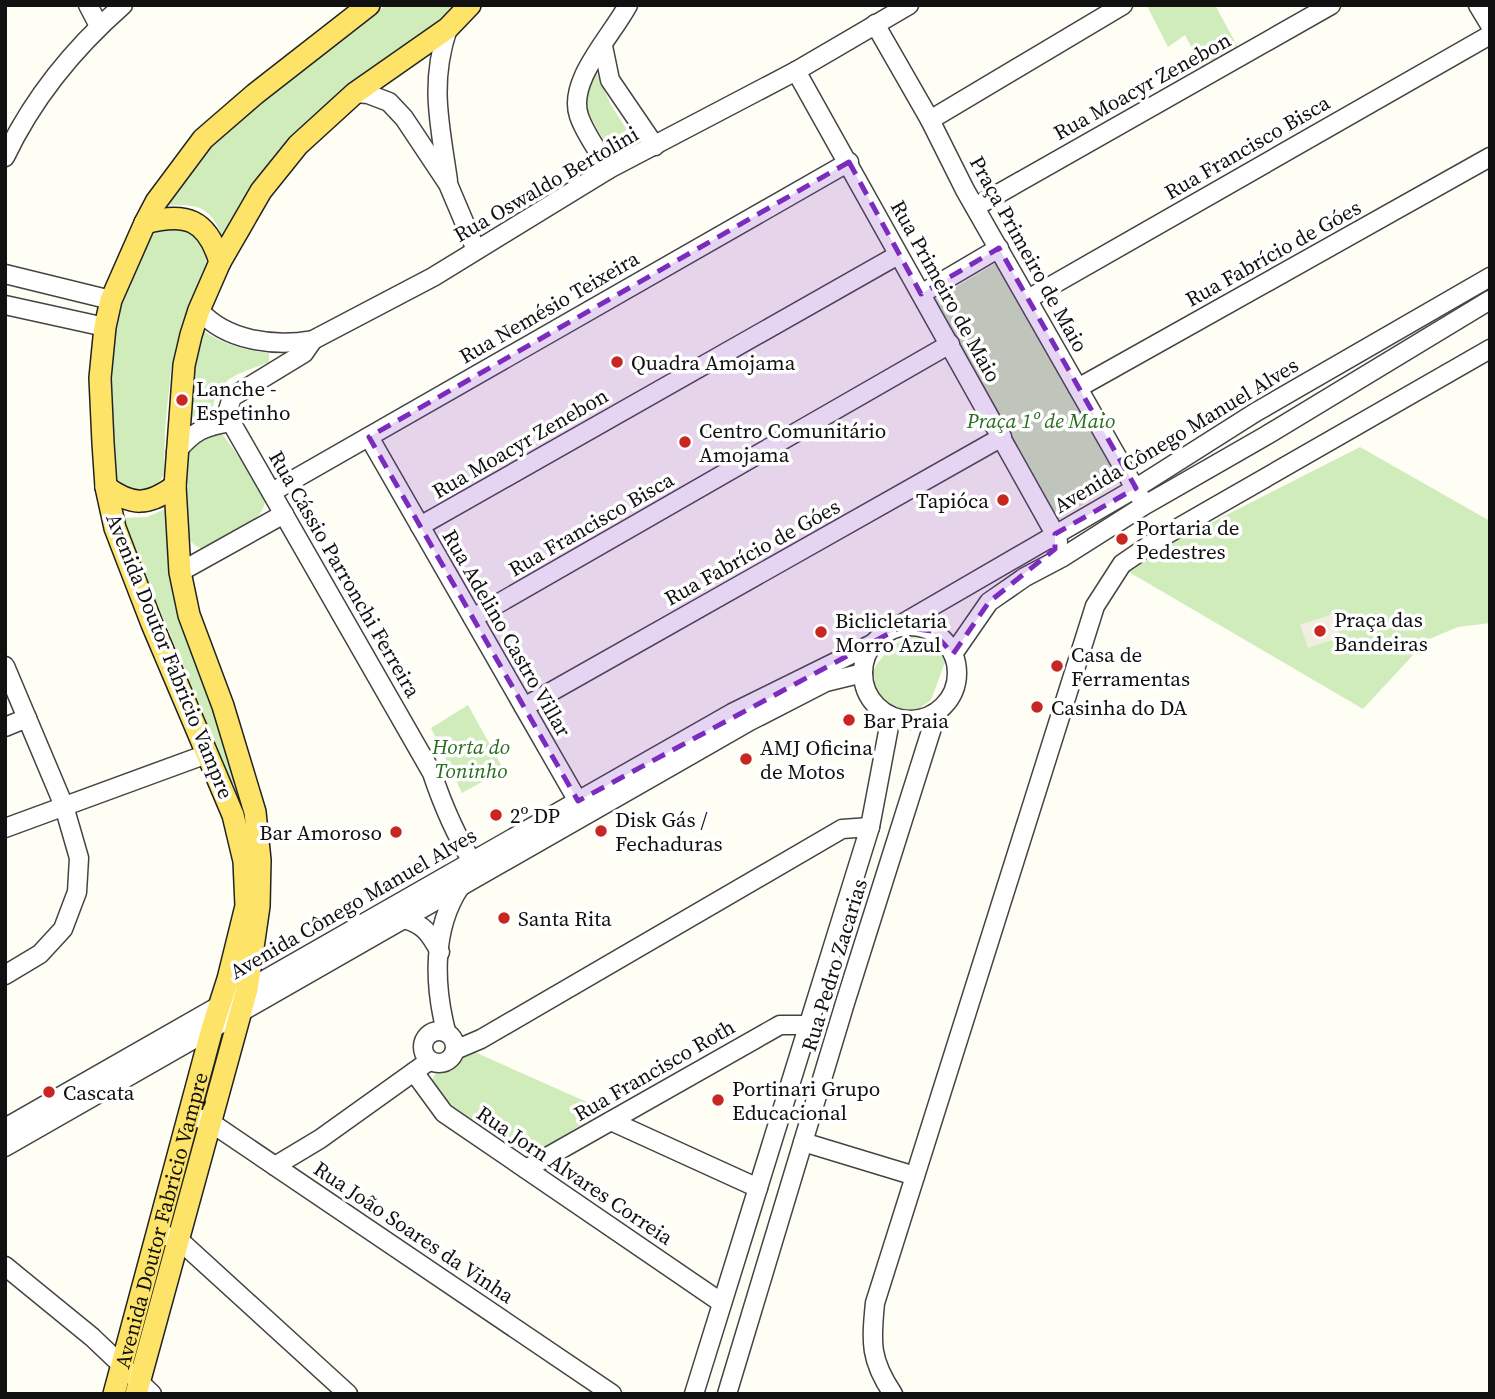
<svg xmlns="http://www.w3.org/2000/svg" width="1495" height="1399" viewBox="0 0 1495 1399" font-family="'Source Serif 4',serif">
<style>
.green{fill:#d1ecbb}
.plaza{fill:#f1eee1}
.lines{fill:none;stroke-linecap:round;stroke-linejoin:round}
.minor-casing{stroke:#444;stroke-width:21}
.major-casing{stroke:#222;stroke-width:24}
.minor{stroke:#fff;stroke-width:18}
.major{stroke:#fde367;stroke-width:21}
.marked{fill:#7b2cbf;fill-opacity:0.2;stroke:#7b2cbf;stroke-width:5;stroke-dasharray:14 9;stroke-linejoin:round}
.poi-dot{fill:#c82621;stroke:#fff;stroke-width:2.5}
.labels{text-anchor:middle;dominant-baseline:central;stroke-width:7;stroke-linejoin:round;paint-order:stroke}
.street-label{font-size:21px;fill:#111;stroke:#fff}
.poi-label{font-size:21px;fill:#111;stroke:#fff;text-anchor:start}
.park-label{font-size:21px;font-style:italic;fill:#286d1d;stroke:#fff}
</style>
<rect width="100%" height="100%" fill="#fffef5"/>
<g class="green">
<path d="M 386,5 L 458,5 L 413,44 L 356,81 L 308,120 L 267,166 L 223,238 C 209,203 196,204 161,206 L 197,158 L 234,125 Z"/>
<path d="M 1215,5 L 1240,51 L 1204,72 L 1185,35 L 1168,47 L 1147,6 Z"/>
<path d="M 595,70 L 611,105 L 629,133 L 628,146 L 619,150 L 608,148 L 589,114 L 584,99 Z"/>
<path d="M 171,228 L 186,231 L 197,238 L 205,250 L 207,265 L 181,326 L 171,369 L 165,429 L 164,474 L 157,486 L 146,493 L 131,491 L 118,480 L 113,460 L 109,405 L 114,330 L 121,302 L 146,239 L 158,231 Z"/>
<path d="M 997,262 L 1121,481 L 1052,523 L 930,303 Z"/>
<path d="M 199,328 C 222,344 242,350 269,353 L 269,362 C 242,373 214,377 213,411 L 183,420 Z"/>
<path d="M 215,432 L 223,435 L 266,494 C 266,524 232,535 209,549 C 200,549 194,546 189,539 L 182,465 L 185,447 Z"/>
<path d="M 1360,447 L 1490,521 L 1490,623 L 1458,627 L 1427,640 L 1363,709 L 1122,568 Z"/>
<path d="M 165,509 L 171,572 L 241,782 L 230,784 L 199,703 L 121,518 L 147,517 Z"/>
<path d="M 911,634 L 929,637 L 941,645 L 945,662 L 931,700 L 917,710 L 901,711 L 887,708 L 877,693 L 873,670 C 883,654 894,643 911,634 Z"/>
<path d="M 468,705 L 504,770 L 462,793 L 431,728 Z"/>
<path d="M 470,1050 L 605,1110 L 544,1148 L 530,1151 L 513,1147 L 431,1093 C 430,1066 450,1062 470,1050 Z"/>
</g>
<path class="plaza" d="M 1333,614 L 1341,637 L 1308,648 L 1300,625 Z"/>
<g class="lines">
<g class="minor-casing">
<g id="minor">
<path d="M 88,5 L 99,26"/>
<path d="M 1478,5 L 1490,25"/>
<path d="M 875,24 L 930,120 L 965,190 L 1140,497"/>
<path d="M 603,46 L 610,80 L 655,146"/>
<path d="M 796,71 L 1055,534 L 1058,542"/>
<path d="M 355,93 L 368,94 L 389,102 L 404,118 L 448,184 L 476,250"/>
<path d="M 930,120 L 1123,5"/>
<path d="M 5,157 C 33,98 74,48 123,5"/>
<path d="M 609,169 C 599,152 585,134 579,116 C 567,81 611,37 628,5"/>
<path d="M 448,181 C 440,124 429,84 448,28"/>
<path d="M 975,207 L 1331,5"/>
<path d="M 5,274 L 111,300"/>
<path d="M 921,294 L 999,248"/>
<path d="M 1028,299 L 1490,35"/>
<path d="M 5,305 L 105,327"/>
<path d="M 199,310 C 226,341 274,347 313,340 L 433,277 L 609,169 L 796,71 L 909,5"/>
<path d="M 313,340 L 304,353 L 232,397 L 228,410 L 231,422 L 432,773 C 443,806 455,834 473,863"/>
<path d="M 1078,388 L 1490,157"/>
<path d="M 369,437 L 583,810"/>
<path d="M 176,452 C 194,431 204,426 231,422"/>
<path d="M 272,492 L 849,162"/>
<path d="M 420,526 L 898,255"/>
<path d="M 180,572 L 284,514"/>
<path d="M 473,618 L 950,344"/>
<circle cx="910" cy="673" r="47"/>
<path d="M 886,633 L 1136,488 L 1256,412 L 1490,277"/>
<path d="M 953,654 L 989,602 L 1025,577 L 1063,557 L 1145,505 L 1267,435 L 1490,300"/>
<path d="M 5,666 L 64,806 L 79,858 L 77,892 L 63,929 L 40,954 L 5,975"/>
<path d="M 524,707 L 1002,437"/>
<path d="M 5,727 L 27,718"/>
<path d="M 5,828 L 207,754"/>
<path d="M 404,919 C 424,924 430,934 440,952"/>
<circle cx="439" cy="1047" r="16"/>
<path d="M 446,1031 C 434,985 432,929 460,887"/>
<path d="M 455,1050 L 481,1039 L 842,829 L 870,827"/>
<path d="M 414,1072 L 444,1113 L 722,1303"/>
<path d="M 198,1118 L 210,1122 L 612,1394"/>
<path d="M 611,1121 L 758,1188"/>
<path d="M 5,1128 L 732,713 L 874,643"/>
<path d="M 803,1142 L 915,1176"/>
<path d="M 5,1147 L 750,721 L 826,682 L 863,673"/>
<path d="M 275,1166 L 320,1139 L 429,1061"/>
<path d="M 526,1169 L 780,1025 L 809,1025"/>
<path d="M 167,1236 L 178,1239 L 348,1394"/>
<path d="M 5,1266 L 92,1337 L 152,1394"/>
<path d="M 694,1394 L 870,827 L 891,716"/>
<path d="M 727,1394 L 845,1003 L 937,712"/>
<path d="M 893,1394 C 870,1360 871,1343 875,1303 L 1095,606 L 1122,564 L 1157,540 L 1490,349"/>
</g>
</g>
<g class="major-casing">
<g id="major">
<path d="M 145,223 C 186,212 207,219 220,262"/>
<path d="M 106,487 C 132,506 148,506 175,486"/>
<path id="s1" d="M 114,1394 L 212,1029 L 228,979 L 246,906 L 244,861 L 233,815 L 152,624 L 115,528 L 106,487 L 103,443 L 100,378 L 105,327 L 111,300 L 145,223 L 156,202 L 203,139 L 255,94 L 369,5"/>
<path d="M 136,1394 L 247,989 L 259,906 L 260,860 L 255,812 L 223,706 L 189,615 L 180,572 L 175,486 L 184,365 L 191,335 L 199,310 L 220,262 L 261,191 L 298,145 L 355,93 L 448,28 L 470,5"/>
</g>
</g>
<use href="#minor" class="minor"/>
<use href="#major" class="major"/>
</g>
<path class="marked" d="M 849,162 L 921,294 L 999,248 L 1136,488 L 1055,534 L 1055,549 L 989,602 L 953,654 L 932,631 L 901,627 L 578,801 L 369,437 Z"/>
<g class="poi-dot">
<circle cx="617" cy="362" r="7"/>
<circle cx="182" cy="400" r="7"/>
<circle cx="685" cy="442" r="7"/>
<circle cx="1003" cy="500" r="7"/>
<circle cx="1122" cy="539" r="7"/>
<circle cx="1320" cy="631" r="7"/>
<circle cx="821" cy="632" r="7"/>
<circle cx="1057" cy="666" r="7"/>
<circle cx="1037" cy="707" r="7"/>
<circle cx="849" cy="720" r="7"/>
<circle cx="746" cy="759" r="7"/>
<circle cx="496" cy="815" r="7"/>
<circle cx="601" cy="831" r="7"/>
<circle cx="396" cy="832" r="7"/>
<circle cx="504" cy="918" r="7"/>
<circle cx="49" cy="1092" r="7"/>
<circle cx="718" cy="1100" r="7"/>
</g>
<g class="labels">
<g class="street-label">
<text transform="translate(1142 86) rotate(-29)">Rua Moacyr Zenebon</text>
<text transform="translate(1247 147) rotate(-30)">Rua Francisco Bisca</text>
<text transform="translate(546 184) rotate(-30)">Rua Oswaldo Bertolini</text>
<text transform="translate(1273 253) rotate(-29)">Rua Fabrício de Góes</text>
<text transform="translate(1029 254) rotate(61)">Praça Primeiro de Maio</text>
<text transform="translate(946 291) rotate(61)">Rua Primeiro de Maio</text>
<text transform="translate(549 307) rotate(-30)">Rua Nemésio Teixeira</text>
<text transform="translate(1176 435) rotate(-31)">Avenida Cônego Manuel Alves</text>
<text transform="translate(520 443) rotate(-30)">Rua Moacyr Zenebon</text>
<text transform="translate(591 524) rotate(-30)">Rua Francisco Bisca</text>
<text transform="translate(752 552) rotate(-29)">Rua Fabrício de Góes</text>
<text transform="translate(345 574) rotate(60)">Rua Cássio Parronchi Ferreira</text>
<text transform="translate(507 633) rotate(60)">Rua Adelino Castro Villar</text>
<text transform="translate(170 656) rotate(68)">Avenida Doutor Fabricio Vampre</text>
<text transform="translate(353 903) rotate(-30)">Avenida Cônego Manuel Alves</text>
<text transform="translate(834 965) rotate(-73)">Rua Pedro Zacarias</text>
<text transform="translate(654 1070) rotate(-30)">Rua Francisco Roth</text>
<text transform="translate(575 1175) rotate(34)">Rua Jorn Alvares Correia</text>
<text stroke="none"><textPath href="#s1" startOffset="180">Avenida Doutor Fabricio Vampre</textPath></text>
<text transform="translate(414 1232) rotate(34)">Rua João Soares da Vinha</text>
</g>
<g class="poi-label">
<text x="631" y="362">Quadra Amojama</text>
<text x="196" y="388">Lanche -<tspan x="196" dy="24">Espetinho</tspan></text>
<text x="699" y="430">Centro Comunitário<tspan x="699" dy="24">Amojama</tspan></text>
<text x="989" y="500" text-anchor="end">Tapióca</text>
<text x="1136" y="527">Portaria de<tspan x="1136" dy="24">Pedestres</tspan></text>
<text x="1334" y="619">Praça das<tspan x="1334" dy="24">Bandeiras</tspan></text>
<text x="835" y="620">Biclicletaria<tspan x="835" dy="24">Morro Azul</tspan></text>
<text x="1071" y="654">Casa de<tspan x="1071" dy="24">Ferramentas</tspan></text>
<text x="1051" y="707">Casinha do DA</text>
<text x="863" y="720">Bar Praia</text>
<text x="760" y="747">AMJ Oficina<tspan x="760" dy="24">de Motos</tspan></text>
<text x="510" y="815">2º DP</text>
<text x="615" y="819">Disk Gás /<tspan x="615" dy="24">Fechaduras</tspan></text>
<text x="382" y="832" text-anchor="end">Bar Amoroso</text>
<text x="518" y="918">Santa Rita</text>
<text x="732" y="1088">Portinari Grupo<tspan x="732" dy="24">Educacional</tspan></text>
<text x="63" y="1092">Cascata</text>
</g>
<g class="park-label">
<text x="1041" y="420">Praça 1º de Maio</text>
<text x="471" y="746">Horta do<tspan x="471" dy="24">Toninho</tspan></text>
</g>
</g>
<rect width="1495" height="1399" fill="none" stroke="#111111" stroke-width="14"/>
</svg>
